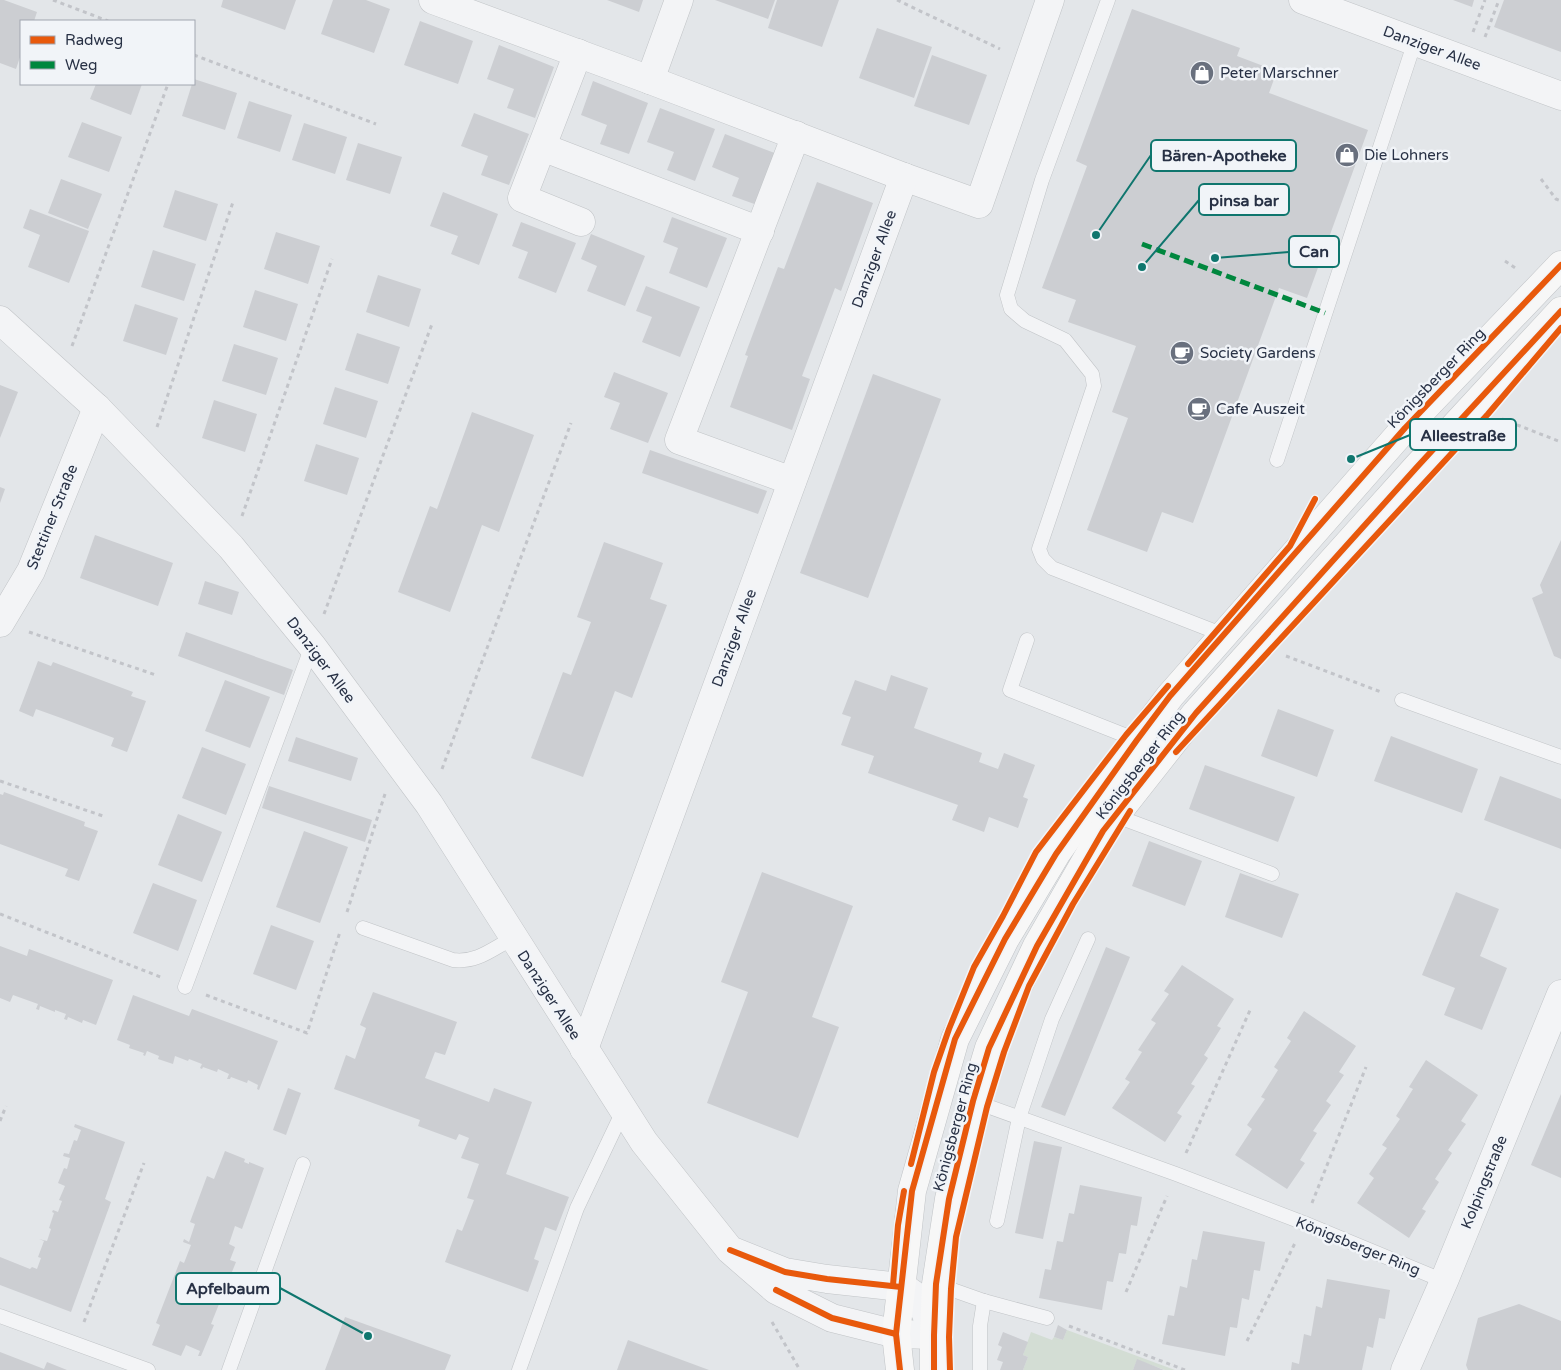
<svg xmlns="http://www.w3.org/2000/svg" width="1561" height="1370" viewBox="0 0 1561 1370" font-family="'Varela Round',sans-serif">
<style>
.green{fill:#d3ddd4}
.building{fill:#ccced2}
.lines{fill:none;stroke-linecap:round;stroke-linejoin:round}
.service-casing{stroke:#c1c4c7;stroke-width:15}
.minor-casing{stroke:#c1c4c7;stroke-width:29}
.secondary-casing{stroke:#c1c4c7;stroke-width:29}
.path{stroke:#c2c4c9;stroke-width:3;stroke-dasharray:4 4;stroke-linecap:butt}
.service{stroke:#f3f4f6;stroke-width:14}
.minor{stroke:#f3f4f6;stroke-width:28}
.secondary{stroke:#f7f7f7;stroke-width:28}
.quiet{stroke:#00873e;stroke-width:5;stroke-dasharray:10 5;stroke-linecap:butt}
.cycleway-casing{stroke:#f1f4f8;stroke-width:9}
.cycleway{stroke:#e8590c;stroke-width:6}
.labels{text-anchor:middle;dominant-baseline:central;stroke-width:5;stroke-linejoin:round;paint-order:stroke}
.street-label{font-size:15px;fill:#283145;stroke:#f1f4f8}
.poi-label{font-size:15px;fill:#283145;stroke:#f1f4f8;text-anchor:start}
.leader{fill:none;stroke:#0f766e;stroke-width:2}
.callout-dot{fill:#0f766e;stroke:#f1f4f8;stroke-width:2}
.callout{fill:#f1f4f8;stroke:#0f766e;stroke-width:2}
.callout-label{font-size:16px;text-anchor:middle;font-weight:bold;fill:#283145}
</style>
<rect width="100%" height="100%" fill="#e3e6e9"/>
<path class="green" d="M 1067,1330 L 1175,1370 L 1165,1370 L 1137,1360 L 1133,1370 L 1023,1370 L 1028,1357 L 1023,1355 L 1031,1332 L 1052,1340 L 1054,1337 L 1063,1340 Z"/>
<g class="building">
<path d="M 0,0 L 4,0 L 37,12 L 34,21 L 21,21 L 21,54 L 16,69 L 0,63 Z"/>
<path d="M 223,0 L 296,0 L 285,30 L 221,7 Z"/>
<path d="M 333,0 L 366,0 L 390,9 L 374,53 L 321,34 Z"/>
<path d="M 607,0 L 643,0 L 639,12 Z"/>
<path d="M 715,0 L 775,0 L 768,19 Z"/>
<path d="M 777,0 L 839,0 L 822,47 L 768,28 Z"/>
<path d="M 1453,0 L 1474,0 L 1472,7 Z"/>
<path d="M 1504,0 L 1561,0 L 1561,52 L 1494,27 Z"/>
<path d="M 1132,9 L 1240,48 L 1237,56 L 1277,71 L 1269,93 L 1368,130 L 1307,298 L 1279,288 L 1193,523 L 1162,512 L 1147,552 L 1087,530 L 1128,418 L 1112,412 L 1136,346 L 1068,322 L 1076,300 L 1042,288 L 1087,166 L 1076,161 Z"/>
<path d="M 420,21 L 473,41 L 458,84 L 404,65 Z"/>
<path d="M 877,28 L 932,47 L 914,98 L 859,78 Z"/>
<path d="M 499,45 L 554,67 L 535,118 L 507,108 L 514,89 L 487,79 Z"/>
<path d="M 932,55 L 987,75 L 969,125 L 914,106 Z"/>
<path d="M 194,79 L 237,93 L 225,130 L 182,116 L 192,84 L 194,84 Z"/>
<path d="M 593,81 L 648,103 L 629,154 L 600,144 L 607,125 L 581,115 Z"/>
<path d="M 96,84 L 142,84 L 131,115 L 90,99 Z"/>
<path d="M 249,101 L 292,115 L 280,152 L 237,138 Z"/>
<path d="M 660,108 L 715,129 L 695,181 L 667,170 L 674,152 L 647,142 Z"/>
<path d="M 474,113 L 529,134 L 509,185 L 481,175 L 488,156 L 461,146 Z"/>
<path d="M 82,122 L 122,137 L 109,172 L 68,157 Z"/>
<path d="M 304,123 L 347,137 L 335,174 L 292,160 Z"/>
<path d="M 725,134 L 780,155 L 760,206 L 732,196 L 739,178 L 712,167 Z"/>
<path d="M 358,143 L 402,157 L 390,194 L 346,180 Z"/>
<path d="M 61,179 L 102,194 L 88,229 L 48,213 Z"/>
<path d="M 817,182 L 873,203 L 841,291 L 835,288 L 802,376 L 810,379 L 792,430 L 730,407 L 748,356 L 745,355 L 778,267 L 784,269 Z"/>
<path d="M 175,190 L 218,204 L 206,241 L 163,227 Z"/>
<path d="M 443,192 L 498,214 L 479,265 L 451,254 L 458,236 L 430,226 Z"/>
<path d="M 30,209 L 89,231 L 69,283 L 28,267 L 40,235 L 23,228 Z"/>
<path d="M 672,217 L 727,238 L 707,288 L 669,273 L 678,248 L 663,242 Z"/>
<path d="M 521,222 L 576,243 L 556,293 L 518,278 L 528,252 L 512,246 Z"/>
<path d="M 276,232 L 320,246 L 308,284 L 264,269 Z"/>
<path d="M 591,234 L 645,256 L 625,306 L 587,291 L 597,266 L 581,259 Z"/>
<path d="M 153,250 L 196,264 L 184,301 L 141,287 Z"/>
<path d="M 378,275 L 421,289 L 409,327 L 366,312 Z"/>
<path d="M 646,286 L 700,307 L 680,357 L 642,342 L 652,317 L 636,311 Z"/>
<path d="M 255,290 L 298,304 L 286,341 L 243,327 Z"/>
<path d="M 135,304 L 178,318 L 166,355 L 123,341 Z"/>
<path d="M 357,333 L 400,347 L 388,384 L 345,370 Z"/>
<path d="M 234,344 L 278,358 L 266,395 L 222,381 Z"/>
<path d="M 614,372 L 668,393 L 648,443 L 610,429 L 620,403 L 604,397 Z"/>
<path d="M 873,374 L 941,399 L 868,598 L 800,573 Z"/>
<path d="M 0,385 L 18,392 L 0,438 Z"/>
<path d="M 335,387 L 378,401 L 366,438 L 323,424 Z"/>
<path d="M 214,400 L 257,414 L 245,452 L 202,438 Z"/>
<path d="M 472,412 L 534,435 L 499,532 L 482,525 L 450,612 L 398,592 L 430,506 L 437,509 Z"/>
<path d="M 316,444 L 359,458 L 347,495 L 304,481 Z"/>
<path d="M 650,450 L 767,491 L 758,514 L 642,473 Z"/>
<path d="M 0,487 L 5,489 L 0,503 Z"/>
<path d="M 95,535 L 173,563 L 158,606 L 80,578 Z"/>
<path d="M 1561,540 L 1561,659 L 1554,656 L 1532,598 L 1543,593 L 1540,585 Z"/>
<path d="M 604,542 L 663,563 L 650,599 L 667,605 L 632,698 L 615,691 L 583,777 L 531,758 L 563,672 L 571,675 L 591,622 L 577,617 Z"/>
<path d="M 205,581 L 239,592 L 232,615 L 198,604 Z"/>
<path d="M 186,632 L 293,670 L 284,695 L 178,656 Z"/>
<path d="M 38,661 L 51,666 L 53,662 L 133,692 L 131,696 L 146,701 L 127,752 L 111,746 L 114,738 L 61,718 L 36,709 L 33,717 L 19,711 Z"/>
<path d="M 891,675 L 928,688 L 914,728 L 982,753 L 979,762 L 998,769 L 1004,753 L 1035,765 L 1023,797 L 1028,799 L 1018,828 L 989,817 L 984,832 L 952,820 L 958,805 L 868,773 L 874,756 L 841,745 L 851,717 L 842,714 L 855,680 L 886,691 Z"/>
<path d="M 225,680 L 270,697 L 250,748 L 205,731 Z"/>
<path d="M 1278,709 L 1334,730 L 1317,777 L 1261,756 Z"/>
<path d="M 1391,736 L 1478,769 L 1462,813 L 1374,781 Z"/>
<path d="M 296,737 L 358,758 L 351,781 L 288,761 Z"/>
<path d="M 202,747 L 246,764 L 226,815 L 182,798 Z"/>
<path d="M 1205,765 L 1295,797 L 1278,842 L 1189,809 Z"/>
<path d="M 1500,776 L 1561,799 L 1561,849 L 1484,820 Z"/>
<path d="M 269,786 L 372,820 L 365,842 L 262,808 Z"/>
<path d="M 4,792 L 85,822 L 84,826 L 98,831 L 79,881 L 65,876 L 68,869 L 0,844 L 0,794 L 3,795 Z"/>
<path d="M 178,814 L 222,832 L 202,882 L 158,865 Z"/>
<path d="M 304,831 L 348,847 L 320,923 L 276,907 Z"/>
<path d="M 1149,841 L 1202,861 L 1185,906 L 1132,886 Z"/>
<path d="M 762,872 L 853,906 L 812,1017 L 839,1027 L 798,1138 L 707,1103 L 748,992 L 721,982 Z"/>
<path d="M 1240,873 L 1299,894 L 1282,938 L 1225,917 Z"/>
<path d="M 153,883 L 197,900 L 178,951 L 133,933 Z"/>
<path d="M 1456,892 L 1499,909 L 1480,956 L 1507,968 L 1482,1030 L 1444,1015 L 1455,988 L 1422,975 Z"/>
<path d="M 271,925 L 314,941 L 296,990 L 253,974 Z"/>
<path d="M 0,946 L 27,956 L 29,949 L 113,980 L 96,1025 L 83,1020 L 82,1023 L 68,1017 L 67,1020 L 64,1019 L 66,1014 L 55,1010 L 55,1012 L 40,1006 L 39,1010 L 36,1009 L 38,1004 L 13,995 L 10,1002 L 0,998 Z"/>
<path d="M 1106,947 L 1130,957 L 1065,1116 L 1041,1107 Z"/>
<path d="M 1182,965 L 1234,999 L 1217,1026 L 1221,1028 L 1204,1055 L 1208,1058 L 1191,1084 L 1195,1086 L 1177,1113 L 1182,1116 L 1165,1142 L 1112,1108 L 1130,1082 L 1125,1079 L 1142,1052 L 1138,1050 L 1156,1023 L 1151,1020 L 1169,994 L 1164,991 Z"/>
<path d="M 373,992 L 457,1022 L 445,1055 L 435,1052 L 425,1078 L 489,1102 L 494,1088 L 532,1102 L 506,1174 L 569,1197 L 556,1231 L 545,1227 L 534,1259 L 539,1261 L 528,1292 L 445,1262 L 457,1229 L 462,1231 L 474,1200 L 467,1198 L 479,1164 L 461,1158 L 469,1138 L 459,1134 L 456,1140 L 418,1126 L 420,1120 L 334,1089 L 346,1055 L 355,1059 L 366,1028 L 360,1025 Z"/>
<path d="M 133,995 L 189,1016 L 192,1009 L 278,1041 L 259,1090 L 257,1089 L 258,1085 L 248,1080 L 247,1083 L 231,1077 L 230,1079 L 227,1079 L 229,1074 L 218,1069 L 217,1072 L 203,1067 L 202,1069 L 200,1068 L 202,1064 L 189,1059 L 188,1061 L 175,1056 L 173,1064 L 158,1059 L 159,1056 L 147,1051 L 145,1056 L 143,1055 L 144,1053 L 129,1048 L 130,1045 L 117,1040 Z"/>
<path d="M 1304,1011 L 1356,1046 L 1339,1072 L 1344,1075 L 1326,1101 L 1331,1105 L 1313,1131 L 1317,1133 L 1300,1160 L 1305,1163 L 1287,1189 L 1235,1155 L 1252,1129 L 1247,1125 L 1265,1099 L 1261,1097 L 1278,1070 L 1274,1067 L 1291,1041 L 1287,1038 Z"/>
<path d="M 1426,1060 L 1478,1095 L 1461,1121 L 1466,1124 L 1448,1150 L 1452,1153 L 1435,1179 L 1439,1182 L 1422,1209 L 1426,1211 L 1409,1238 L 1357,1203 L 1374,1178 L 1369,1174 L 1387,1148 L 1382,1145 L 1400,1119 L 1396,1116 L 1413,1089 L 1409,1087 Z"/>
<path d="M 288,1088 L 301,1093 L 286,1135 L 273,1130 Z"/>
<path d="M 1561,1094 L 1561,1178 L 1531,1165 Z"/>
<path d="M 75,1124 L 125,1142 L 105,1199 L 111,1202 L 71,1312 L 0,1285 L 0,1257 L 30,1269 L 32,1267 L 37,1269 L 41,1258 L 38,1257 L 44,1241 L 39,1239 L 47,1241 L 51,1229 L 49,1228 L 54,1213 L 52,1212 L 53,1210 L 58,1212 L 62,1201 L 59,1200 L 65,1186 L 58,1183 L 64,1168 L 67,1169 L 70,1158 L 63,1156 L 64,1153 L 69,1154 L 74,1140 L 77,1141 L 81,1130 L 74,1127 Z"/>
<path d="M 1034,1141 L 1062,1147 L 1043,1239 L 1015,1233 Z"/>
<path d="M 225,1151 L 245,1159 L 244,1162 L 249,1164 L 249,1162 L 264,1168 L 242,1229 L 235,1226 L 229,1244 L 235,1247 L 230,1260 L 236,1262 L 211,1324 L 214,1325 L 201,1356 L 198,1356 L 200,1351 L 186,1345 L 181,1356 L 152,1345 L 160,1325 L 156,1323 L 180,1261 L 184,1263 L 191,1245 L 183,1242 L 184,1239 L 189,1242 L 195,1224 L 190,1222 L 207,1176 L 214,1179 Z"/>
<path d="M 1080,1185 L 1142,1197 L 1137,1226 L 1131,1225 L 1126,1254 L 1119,1253 L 1113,1282 L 1107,1281 L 1102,1310 L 1039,1298 L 1045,1269 L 1051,1270 L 1057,1241 L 1063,1242 L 1069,1213 L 1074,1214 Z"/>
<path d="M 1203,1231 L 1265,1242 L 1260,1271 L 1254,1270 L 1249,1300 L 1242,1298 L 1237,1328 L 1230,1327 L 1225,1356 L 1162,1344 L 1168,1315 L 1174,1316 L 1180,1286 L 1187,1288 L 1192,1259 L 1197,1260 Z"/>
<path d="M 1327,1279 L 1390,1290 L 1385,1319 L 1379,1318 L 1373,1348 L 1367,1346 L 1362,1370 L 1291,1370 L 1292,1362 L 1299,1364 L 1304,1334 L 1311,1336 L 1316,1306 L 1322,1308 Z"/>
<path d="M 1519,1304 L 1561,1321 L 1561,1370 L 1468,1370 L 1466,1365 L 1478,1318 Z"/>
<path d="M 345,1317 L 451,1355 L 445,1370 L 325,1370 Z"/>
<path d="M 1058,1325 L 1067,1330 L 1063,1340 L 1054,1337 Z"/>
<path d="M 1003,1332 L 1028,1342 L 1023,1355 L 1028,1357 L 1023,1370 L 1000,1370 L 1003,1362 L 997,1360 L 1002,1347 L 998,1345 Z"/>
<path d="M 628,1340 L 709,1370 L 617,1370 Z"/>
<path d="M 0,1352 L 44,1369 L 47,1362 L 67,1370 L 0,1370 Z"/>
<path d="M 1137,1359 L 1164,1370 L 1133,1370 Z"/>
</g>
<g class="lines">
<g class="service-casing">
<g id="service">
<path d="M 1108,0 L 1042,180 L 1007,295 L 1011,309 L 1025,321 L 1065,340 L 1092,374 L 1094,386 L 1039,549 L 1043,559 L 1052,568 L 1224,635"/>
<path d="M 1277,460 L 1415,41"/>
<path d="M 1027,640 L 1010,690 L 1137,740"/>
<path d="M 1402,700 L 1561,757"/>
<path d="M 1116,816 L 1272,874"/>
<path d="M 363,928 L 453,960 C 477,963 492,949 513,938"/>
<path d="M 185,987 L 312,646"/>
<path d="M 973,1101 L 1176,1174 L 1304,1223 L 1444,1281"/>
<path d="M 997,1221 L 1019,1118 L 1052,1019 L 1088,939"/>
<path d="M 936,1284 L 984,1301 L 1047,1318"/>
<path d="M 0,1316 L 148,1370"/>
<path d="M 229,1370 L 303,1164"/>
<path d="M 519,1370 L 577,1208 L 624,1109"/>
<path d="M 980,1370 L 980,1326 L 984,1301"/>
</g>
</g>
<g class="minor-casing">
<g id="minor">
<path d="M 433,0 L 650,80 L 904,177 L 979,204 L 1050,0"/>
<path d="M 1303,0 L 1561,96"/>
<path d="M 578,53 L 522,198 L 581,222"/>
<path d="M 650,80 L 679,0"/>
<path d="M 542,147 L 760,231"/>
<path d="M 0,320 L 97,408 L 231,547 L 312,646 L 429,804 L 644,1142 L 730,1250 L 776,1290 L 832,1318 L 896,1334 L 934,1335 C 926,1315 923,1296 901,1287 L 827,1279 L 785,1272 L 730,1250"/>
<path d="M 792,481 L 679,440 L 796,135"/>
<path d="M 0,623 L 31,571 L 97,408"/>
<path d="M 584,1049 L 904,177"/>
<path d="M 1405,1370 L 1444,1281 L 1561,994"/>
</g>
</g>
<g class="secondary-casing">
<g id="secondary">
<path d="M 900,1370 L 896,1334 L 912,1191 L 955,1039 L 1005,939 L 1056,854 L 1137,740 L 1170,696 L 1405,428 L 1561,265"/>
<path d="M 934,1370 L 934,1335 L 936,1284 L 949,1199 L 973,1101 L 989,1048 L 1037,946 L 1103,831 L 1196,713 L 1417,467 L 1561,311"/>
</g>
</g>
<g class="path">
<path d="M 53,0 L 108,21"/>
<path d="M 897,0 L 1000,49"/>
<path d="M 1473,32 L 1485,0"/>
<path d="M 1485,37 L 1499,0"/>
<path d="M 194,55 L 376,124"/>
<path d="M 1541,179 L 1556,199 L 1561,201"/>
<path d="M 1505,261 L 1517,269"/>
<path d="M 72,346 L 168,84"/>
<path d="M 1502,419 L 1561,442"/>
<path d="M 157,427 L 233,202"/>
<path d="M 242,516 L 332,259"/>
<path d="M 324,614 L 432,324"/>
<path d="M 29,632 L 156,675"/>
<path d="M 1286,656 L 1381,692"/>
<path d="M 442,769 L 571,423"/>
<path d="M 0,781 L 103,816"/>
<path d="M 347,912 L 385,794"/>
<path d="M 0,914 L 163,978"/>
<path d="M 206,995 L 307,1033 L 340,932"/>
<path d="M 0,1121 L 6,1106"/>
<path d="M 1186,1153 L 1251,1008"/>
<path d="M 1312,1203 L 1366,1067"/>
<path d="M 1126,1292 L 1167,1196"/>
<path d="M 84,1322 L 144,1163"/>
<path d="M 772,1322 L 800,1370"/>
<path d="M 1069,1326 L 1185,1370"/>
<path d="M 1247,1341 L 1295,1243"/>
</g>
<use href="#service" class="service"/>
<use href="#minor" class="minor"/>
<use href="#secondary" class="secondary"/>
<path class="quiet" d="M 1142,244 L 1325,313"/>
<g class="cycleway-casing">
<g id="cycleway">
<path d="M 1188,664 L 1290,546 L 1315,499"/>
<path d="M 1176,752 L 1488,414 L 1561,328"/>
<path d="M 911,1164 L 934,1072 L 949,1029 L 974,967 L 1003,916 L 1036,852 L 1126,735 L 1168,686"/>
<path d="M 730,1250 L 785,1272 L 827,1279 L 901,1287"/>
<path d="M 893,1285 L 898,1225 L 904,1191"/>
<path d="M 776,1290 L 832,1318 L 896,1334"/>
<path d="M 900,1370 L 896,1334 L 912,1191 L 955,1039 L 1005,939 L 1056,854 L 1137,740 L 1170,696 L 1405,428 L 1561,265"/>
<path d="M 934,1370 L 934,1335 L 936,1284 L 949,1199 L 973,1101 L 989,1048 L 1037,946 L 1103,831 L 1196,713 L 1417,467 L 1561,311"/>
<path d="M 950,1370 L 949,1337 L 951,1289 L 956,1237 L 987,1107 L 1004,1052 L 1029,986 L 1073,904 L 1130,811"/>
</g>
</g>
<use href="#cycleway" class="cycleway"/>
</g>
<defs>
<g id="shop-disc" transform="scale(1.25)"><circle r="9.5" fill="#69707e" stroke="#f1f4f8"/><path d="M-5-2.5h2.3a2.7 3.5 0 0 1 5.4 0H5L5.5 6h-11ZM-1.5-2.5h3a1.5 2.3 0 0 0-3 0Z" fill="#fff"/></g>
<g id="cafe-disc" transform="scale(1.25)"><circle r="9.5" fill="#69707e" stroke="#f1f4f8"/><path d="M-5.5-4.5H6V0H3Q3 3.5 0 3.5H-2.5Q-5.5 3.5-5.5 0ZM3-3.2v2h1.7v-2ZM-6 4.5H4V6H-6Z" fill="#fff"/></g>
</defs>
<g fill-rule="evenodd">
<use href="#shop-disc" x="1202" y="73"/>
<use href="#shop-disc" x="1347" y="155"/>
<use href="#cafe-disc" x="1182" y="353"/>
<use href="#cafe-disc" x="1199" y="409"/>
</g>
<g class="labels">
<g class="street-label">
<text transform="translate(1432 48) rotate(20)">Danziger Allee</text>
<text transform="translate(874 259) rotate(-70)">Danziger Allee</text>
<text transform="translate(1436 378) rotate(-46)">Königsberger Ring</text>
<text transform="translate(52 517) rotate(-68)">Stettiner Straße</text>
<text transform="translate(734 638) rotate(-70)">Danziger Allee</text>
<text transform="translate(321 660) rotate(53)">Danziger Allee</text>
<text transform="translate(1140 765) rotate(-52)">Königsberger Ring</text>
<text transform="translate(549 995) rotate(57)">Danziger Allee</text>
<text transform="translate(955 1127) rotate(-75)">Königsberger Ring</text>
<text transform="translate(1484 1182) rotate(-68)">Kolpingstraße</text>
<text transform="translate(1358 1246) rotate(22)">Königsberger Ring</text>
</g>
<g class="poi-label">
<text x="1220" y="73">Peter Marschner</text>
<text x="1364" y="155">Die Lohners</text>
<text x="1200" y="353">Society Gardens</text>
<text x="1216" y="409">Cafe Auszeit</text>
</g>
</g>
<path class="leader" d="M1096 235L1151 155M1142 267L1199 200M1215 258L1289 252M1351 459L1410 435M368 1336L280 1288"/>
<g class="callout-dot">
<circle cx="1096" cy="235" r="5"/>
<circle cx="1142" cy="267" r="5"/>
<circle cx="1215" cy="258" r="5"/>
<circle cx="1351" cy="459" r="5"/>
<circle cx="368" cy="1336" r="5"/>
</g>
<g class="callout">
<rect x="1151" y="140" width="145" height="31" rx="5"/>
<rect x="1199" y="184" width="90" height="31" rx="5"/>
<rect x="1289" y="236" width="50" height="31" rx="5"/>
<rect x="1410" y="419" width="106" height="31" rx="5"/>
<rect x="176" y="1273" width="104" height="31" rx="5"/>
</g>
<g class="callout-label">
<text x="1224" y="161">Bären-Apotheke</text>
<text x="1244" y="206">pinsa bar</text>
<text x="1314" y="257">Can</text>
<text x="1463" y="441">Alleestraße</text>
<text x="228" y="1294">Apfelbaum</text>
</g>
<rect x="20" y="20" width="175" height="65" fill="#f1f4f8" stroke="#a1a6b0"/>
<rect x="30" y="36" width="25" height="8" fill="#e8590c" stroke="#a1a6b0"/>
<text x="65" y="45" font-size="15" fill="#283145">Radweg</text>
<rect x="30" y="61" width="25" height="8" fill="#00873e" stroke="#a1a6b0"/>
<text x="65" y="70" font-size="15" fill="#283145">Weg</text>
</svg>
